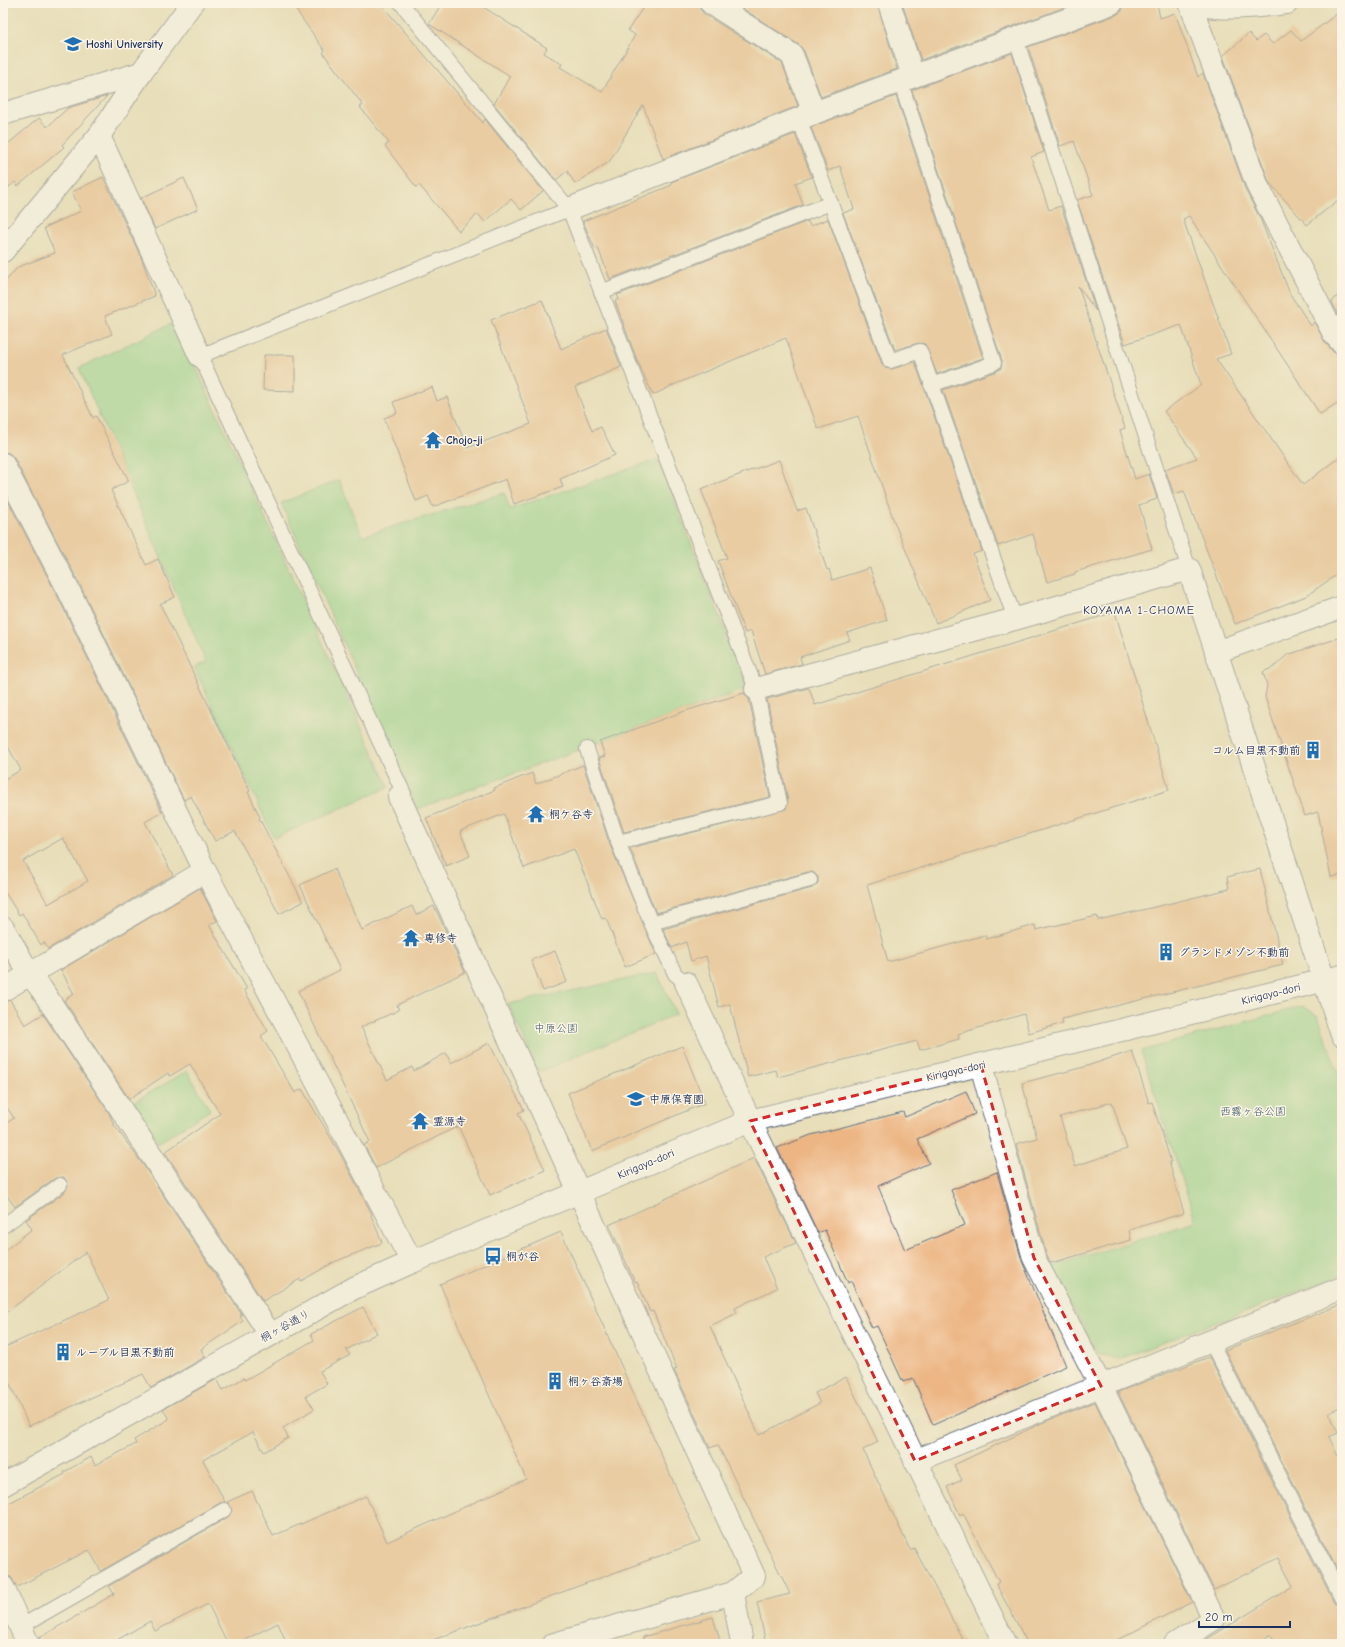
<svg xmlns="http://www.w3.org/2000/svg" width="1345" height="1647" viewBox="0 0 1345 1647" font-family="'Comic Neue','Klee One',sans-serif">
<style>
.green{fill:#8ed58f;stroke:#548276}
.building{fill:#ecb583;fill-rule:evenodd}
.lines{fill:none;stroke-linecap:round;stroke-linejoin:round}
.lane-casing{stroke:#636c7e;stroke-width:16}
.street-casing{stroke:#636c7e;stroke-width:24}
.secondary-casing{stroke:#636c7e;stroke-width:24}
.lane{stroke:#fff;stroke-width:14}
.street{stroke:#fff;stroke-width:22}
.secondary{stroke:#fff;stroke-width:22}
.marked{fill:none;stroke:#d62828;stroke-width:3;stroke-dasharray:8 5;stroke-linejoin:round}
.labels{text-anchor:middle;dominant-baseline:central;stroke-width:3;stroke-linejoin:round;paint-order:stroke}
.poi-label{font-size:11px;font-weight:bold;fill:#1b2f5e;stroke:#fcf5e5;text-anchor:start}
.street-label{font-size:11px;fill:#1b2f5e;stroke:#fcf5e5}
.park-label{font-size:11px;fill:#38586a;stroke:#fcf5e5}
.neighbourhood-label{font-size:12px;letter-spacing:1px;fill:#1b2f5e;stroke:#fcf5e5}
</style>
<rect width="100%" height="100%" fill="#fcf5e5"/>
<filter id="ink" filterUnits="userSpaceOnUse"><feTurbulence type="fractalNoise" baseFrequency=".025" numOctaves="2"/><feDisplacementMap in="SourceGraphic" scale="8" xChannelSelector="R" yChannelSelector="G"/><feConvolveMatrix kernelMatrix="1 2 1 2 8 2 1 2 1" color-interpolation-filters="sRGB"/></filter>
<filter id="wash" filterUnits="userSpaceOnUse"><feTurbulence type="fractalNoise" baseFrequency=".012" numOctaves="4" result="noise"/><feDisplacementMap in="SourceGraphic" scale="16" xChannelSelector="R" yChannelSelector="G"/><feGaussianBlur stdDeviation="0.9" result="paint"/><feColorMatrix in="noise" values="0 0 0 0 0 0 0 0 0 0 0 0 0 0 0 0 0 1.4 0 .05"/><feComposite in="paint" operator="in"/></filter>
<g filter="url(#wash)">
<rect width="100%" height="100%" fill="#e8deba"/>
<g class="green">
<path d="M 175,322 L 389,787 L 274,838 L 194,667 L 206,662 L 79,368 Z"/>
<path d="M 658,459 L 748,688 L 417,809 L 281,503 L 339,480 L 362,536 L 504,493 L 510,509 Z"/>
<path d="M 657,973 L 676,1014 L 539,1072 L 508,1004 Z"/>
<path d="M 1303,1006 L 1318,1016 L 1342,1084 L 1342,1275 L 1119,1359 L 1098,1354 L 1050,1267 L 1196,1222 L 1141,1051 Z"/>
<path d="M 187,1071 L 210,1110 L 158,1143 L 132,1103 Z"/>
</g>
<g id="blocks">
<g class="building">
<path d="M 291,3 L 380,3 L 483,123 L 485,119 L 543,191 L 521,210 L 511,199 L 485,222 L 478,214 L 459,231 L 419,185 L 416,187 L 385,146 L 389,143 L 360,107 L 363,105 L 323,53 L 325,51 Z"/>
<path d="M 442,3 L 477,3 L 547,48 L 544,53 L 562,64 L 560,67 L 602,92 L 635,35 L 628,30 L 646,3 L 699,3 L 700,9 L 704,14 L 782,63 L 798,106 L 663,159 L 643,105 L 609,162 L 575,184 L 567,171 L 556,180 L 494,104 L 510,76 L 429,24 Z"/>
<path d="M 734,3 L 877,3 L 897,69 L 821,97 L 804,51 L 799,45 Z"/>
<path d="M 902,3 L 1076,3 L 921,60 Z"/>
<path d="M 1124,3 L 1157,3 L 1160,18 L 1175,13 L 1198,77 L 1203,73 L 1246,191 L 1260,218 L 1290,294 L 1311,326 L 1314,322 L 1325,342 L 1333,352 L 1342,355 L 1342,400 L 1320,414 L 1189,216 L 1183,219 L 1231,354 L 1216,359 L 1303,485 L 1342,455 L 1342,571 L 1306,596 L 1235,624 L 1184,491 L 1174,494 L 1165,469 L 1197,458 L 1164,411 L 1201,385 L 1181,325 L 1125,344 L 1077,200 L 1093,195 L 1074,141 L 1060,146 L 1028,47 L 1116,15 L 1122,11 Z"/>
<path d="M 1342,10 L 1342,197 L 1307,225 L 1269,182 L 1223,56 L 1249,33 L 1256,41 L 1264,35 L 1273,44 L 1291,30 L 1301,41 Z"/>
<path d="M 1012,53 L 1044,152 L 1031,157 L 1049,210 L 1061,206 L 1096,311 L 1078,286 L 1125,428 L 1120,430 L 1135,479 L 1149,474 L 1157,499 L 1139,505 L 1152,549 L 1075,572 L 1075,574 L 1047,582 L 1033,534 L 998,546 L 943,390 L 997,371 L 1001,368 L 1002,361 L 912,90 Z"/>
<path d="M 107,96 L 62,145 L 64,147 L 18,186 L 15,182 L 3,192 L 3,148 L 39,118 L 47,127 L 68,108 Z"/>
<path d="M 896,96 L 983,358 L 937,374 L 925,344 L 918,343 L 895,350 L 843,213 L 854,209 L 840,166 L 828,171 L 811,127 Z"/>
<path d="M 795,134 L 812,177 L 795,183 L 803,205 L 610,279 L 598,248 L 595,249 L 583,221 L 672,185 L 671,182 Z"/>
<path d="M 103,177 L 141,257 L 155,296 L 105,316 L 112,334 L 63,355 L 93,418 L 96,416 L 129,481 L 111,490 L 146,565 L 158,559 L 175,597 L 160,604 L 250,791 L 248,792 L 260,817 L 259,818 L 303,902 L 279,914 L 235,831 L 215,841 L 191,796 L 184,800 L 80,585 L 14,458 L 9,453 L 3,452 L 3,284 L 18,267 L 55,253 L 44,228 L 81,211 L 72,192 Z"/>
<path d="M 184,178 L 198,209 L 155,229 L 141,198 Z"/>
<path d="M 828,219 L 882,364 L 885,368 L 892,369 L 915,362 L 982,551 L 973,554 L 990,600 L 936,623 L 895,524 L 858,416 L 818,429 L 786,338 L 678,383 L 653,395 L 637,360 L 615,301 L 619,299 L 617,295 L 808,221 L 810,226 Z"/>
<path d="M 1342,290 L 1342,322 L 1332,302 Z"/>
<path d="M 542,300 L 561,349 L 606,328 L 621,367 L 575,387 L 592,431 L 601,427 L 615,455 L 560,479 L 563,487 L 514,504 L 506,479 L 433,507 L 428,496 L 416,501 L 384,418 L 397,413 L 393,402 L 432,387 L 437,401 L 447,397 L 467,448 L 531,424 L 491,320 Z"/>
<path d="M 264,355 L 295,355 L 295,391 L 263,390 Z"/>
<path d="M 779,460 L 797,511 L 806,508 L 827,570 L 829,569 L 832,580 L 870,568 L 887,620 L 847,633 L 850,640 L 800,657 L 802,664 L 765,674 L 751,631 L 745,633 L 718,561 L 727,558 L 701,489 Z"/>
<path d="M 3,491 L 58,597 L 162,812 L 145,822 L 173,875 L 48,949 L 44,942 L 41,945 L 22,913 L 19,915 L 3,889 L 3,780 L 21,770 L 3,738 ZM 63,838 L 88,881 L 48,904 L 23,861 Z"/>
<path d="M 1115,612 L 1169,790 L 867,885 L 888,962 L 985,935 L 986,939 L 1035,925 L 1036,930 L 1097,916 L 1098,920 L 1155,907 L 1229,889 L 1227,877 L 1260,869 L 1283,965 L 1062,1019 L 1063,1023 L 1029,1033 L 1024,1014 L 958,1034 L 959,1039 L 920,1050 L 917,1041 L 778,1077 L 776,1070 L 748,1077 L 730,1004 L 719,1007 L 706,956 L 691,961 L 686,942 L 672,948 L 663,929 L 812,888 L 818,883 L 818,877 L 813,872 L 808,872 L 656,913 L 630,848 L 786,809 L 788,801 L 767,699 L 809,688 L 815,705 Z"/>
<path d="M 1342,637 L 1342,875 L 1331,877 L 1318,812 L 1305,816 L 1265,697 L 1267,685 L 1263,672 L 1274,667 L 1287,655 Z"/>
<path d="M 744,693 L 749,699 L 770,797 L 624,832 L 599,758 L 605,756 L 600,742 L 685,711 Z"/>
<path d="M 583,765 L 610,845 L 656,954 L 625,967 L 606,918 L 602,919 L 574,849 L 524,868 L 504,814 L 460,831 L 470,856 L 446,866 L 426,818 L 495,790 L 494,788 L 532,773 L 536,784 Z"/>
<path d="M 334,869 L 362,930 L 412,906 L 416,915 L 434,906 L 465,972 L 397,1005 L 399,1010 L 361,1027 L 387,1080 L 412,1067 L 414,1071 L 446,1053 L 451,1063 L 489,1043 L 524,1110 L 518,1113 L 545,1170 L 490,1195 L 459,1128 L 456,1127 L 376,1168 L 364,1145 L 370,1142 L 298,991 L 340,970 L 300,885 Z"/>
<path d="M 200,888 L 217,921 L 209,925 L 247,989 L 244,990 L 268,1031 L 261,1036 L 295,1093 L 302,1089 L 342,1157 L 372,1214 L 371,1215 L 382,1243 L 334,1262 L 301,1281 L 300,1279 L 263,1301 L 165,1152 L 220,1114 L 190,1064 L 170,1076 L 168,1073 L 129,1099 L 64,1000 L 74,994 L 61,970 Z"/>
<path d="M 555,951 L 567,982 L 543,991 L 531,960 Z"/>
<path d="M 10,1000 L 25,1025 L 43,1014 L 109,1113 L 114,1125 L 144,1166 L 242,1315 L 240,1316 L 243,1321 L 201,1349 L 205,1357 L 151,1388 L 143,1374 L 29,1426 L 3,1369 L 3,1348 L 109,1300 L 86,1252 L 3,1315 L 3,1252 L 32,1229 L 26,1220 L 65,1192 L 68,1185 L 64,1177 L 55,1178 L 15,1207 L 3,1190 L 3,1126 L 14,1118 L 3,1102 L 3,1002 Z"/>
<path d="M 682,1046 L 705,1103 L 592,1151 L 568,1093 Z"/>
<path d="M 1132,1051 L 1149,1103 L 1152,1102 L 1171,1162 L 1169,1162 L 1184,1213 L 1129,1230 L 1131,1240 L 1051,1263 L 1046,1253 L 1016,1144 L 1037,1138 L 1022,1083 L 1084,1067 ZM 1112,1102 L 1127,1149 L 1075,1166 L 1060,1117 Z"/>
<path d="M 966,1091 L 975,1114 L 917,1139 L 929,1163 L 878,1186 L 905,1250 L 965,1225 L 951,1190 L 997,1172 L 1022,1261 L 1066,1366 L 933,1425 L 913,1378 L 903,1382 L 877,1326 L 872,1328 L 851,1281 L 848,1283 L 825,1230 L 818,1233 L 777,1148 L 811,1135 L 903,1112 L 905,1117 Z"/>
<path d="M 754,1158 L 796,1243 L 763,1257 L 777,1288 L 735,1308 L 737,1313 L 710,1326 L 759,1435 L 820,1403 L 815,1393 L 846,1377 L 878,1442 L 863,1450 L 910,1550 L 914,1548 L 965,1644 L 766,1644 L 757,1602 L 790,1594 L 718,1445 L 710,1448 L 674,1370 L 677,1369 L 653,1311 L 650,1312 L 637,1281 L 635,1282 L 609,1225 Z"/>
<path d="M 561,1232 L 700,1541 L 422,1644 L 287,1644 L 278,1623 L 236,1644 L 228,1644 L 208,1604 L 155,1631 L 150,1621 L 110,1644 L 40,1644 L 39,1638 L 114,1594 L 109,1586 L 228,1517 L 232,1510 L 227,1502 L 252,1491 L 273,1536 L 366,1496 L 387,1542 L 526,1479 L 440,1284 Z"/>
<path d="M 1342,1304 L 1342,1406 L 1329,1412 L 1338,1433 L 1329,1437 L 1342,1465 L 1342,1579 L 1225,1350 Z"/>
<path d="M 363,1307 L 377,1333 L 346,1350 L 350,1355 L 320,1371 L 327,1384 L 306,1396 L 314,1409 L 283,1428 L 288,1438 L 264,1452 L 253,1432 L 203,1460 L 225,1502 L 220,1503 L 101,1571 L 89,1550 L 17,1587 L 11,1577 L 3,1575 L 3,1506 L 65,1474 L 64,1472 L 91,1457 L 95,1465 L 136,1444 L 134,1440 L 169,1419 L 163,1409 L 217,1379 L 223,1390 L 244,1378 L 245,1380 L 314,1340 L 311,1334 Z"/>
<path d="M 1209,1357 L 1334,1602 L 1342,1606 L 1342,1644 L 1277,1644 L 1270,1635 L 1255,1644 L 1199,1644 L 1293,1586 L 1278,1558 L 1214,1590 L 1118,1392 Z"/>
<path d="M 1095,1402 L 1192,1602 L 1109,1644 L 1028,1644 L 996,1584 L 999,1582 L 963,1513 L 960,1515 L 947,1487 L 962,1480 L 954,1465 L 1044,1422 Z"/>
<path d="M 713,1617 L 721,1644 L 644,1644 L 643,1637 Z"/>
</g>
</g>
</g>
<g filter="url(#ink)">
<use href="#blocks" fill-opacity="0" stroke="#636c7e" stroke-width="1"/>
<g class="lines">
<g class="lane-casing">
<g id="lane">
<path d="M 401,3 L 569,209 L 756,689 L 780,803 L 618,842"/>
<path d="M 1016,39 L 1189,569"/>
<path d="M 900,81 L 994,363 L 931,385"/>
<path d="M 799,119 L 890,361 L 920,351 L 1015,619"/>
<path d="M 601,292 L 831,203"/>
<path d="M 587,749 L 618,842 L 651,923 L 675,974 L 686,983"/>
<path d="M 399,797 L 404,794 L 200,356 L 569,209"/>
<path d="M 651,923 L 810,880"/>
<path d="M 3,1226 L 60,1185"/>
<path d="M 1211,1342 L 1342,1598"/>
<path d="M 20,1627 L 224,1510"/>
</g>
</g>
<g class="street-casing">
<g id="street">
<path d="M 711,3 L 792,55 L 814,113"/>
<path d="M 889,3 L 913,76"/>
<path d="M 1190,3 L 1258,187 L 1334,334 L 1342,343"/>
<path d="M 1192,3 C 1224,11 1255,7 1287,3"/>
<path d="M 3,114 L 141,73"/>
<path d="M 99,136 L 200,356"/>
<path d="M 569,209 L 814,113 L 1112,3"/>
<path d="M 3,251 L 99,136 L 141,73 L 192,3"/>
<path d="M 3,464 L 69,591 L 205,871 L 412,1262"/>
<path d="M 1216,652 L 1342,607"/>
<path d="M 756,689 L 1015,619 L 1189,569 L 1342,1035"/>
<path d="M 399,797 L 754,1576 L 733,1593 L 554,1644"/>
<path d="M 3,928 L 29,973 L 42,990 L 270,1334"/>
<path d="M 686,983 L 750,1121 L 1005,1644"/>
<path d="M 3,990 L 205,871"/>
<path d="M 981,1065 L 1034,1258 L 1101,1386 L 1214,1619 L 1175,1644"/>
<path d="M 915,1461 L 1342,1288"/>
<path d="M 3,1587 L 28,1644"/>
<path d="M 733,1593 L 742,1644"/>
</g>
</g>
<g class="secondary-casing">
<path id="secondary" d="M 3,1485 L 354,1288 L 412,1262 L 750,1121 L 1342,976"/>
</g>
<use href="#lane" class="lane"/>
<use href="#street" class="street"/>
<use href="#secondary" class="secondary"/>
</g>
</g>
<path d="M0 0H1345V1647H0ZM 981,1065 L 1034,1258 L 1101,1386 L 915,1461 L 750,1121 Z" fill="#e8deba" fill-opacity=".55" fill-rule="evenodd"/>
<path class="marked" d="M 981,1065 L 1034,1258 L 1101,1386 L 915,1461 L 750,1121 Z"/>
<defs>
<g id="university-bare" transform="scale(1.38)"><path d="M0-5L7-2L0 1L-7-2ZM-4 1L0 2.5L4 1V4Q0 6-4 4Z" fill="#1f6fb2" stroke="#fcf5e5" stroke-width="2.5" paint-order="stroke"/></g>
<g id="temple-bare" transform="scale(1.38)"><path d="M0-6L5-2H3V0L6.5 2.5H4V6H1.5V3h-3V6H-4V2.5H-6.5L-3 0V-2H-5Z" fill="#1f6fb2" stroke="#fcf5e5" stroke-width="2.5" paint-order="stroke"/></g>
<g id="building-bare" transform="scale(1.38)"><path d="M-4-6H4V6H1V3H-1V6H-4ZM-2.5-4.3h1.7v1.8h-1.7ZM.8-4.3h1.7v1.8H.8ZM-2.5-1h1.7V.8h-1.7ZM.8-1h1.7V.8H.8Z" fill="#1f6fb2" stroke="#fcf5e5" stroke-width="2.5" paint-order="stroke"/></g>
<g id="school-bare" transform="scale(1.38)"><path d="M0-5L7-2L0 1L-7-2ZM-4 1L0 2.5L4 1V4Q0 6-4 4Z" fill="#1f6fb2" stroke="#fcf5e5" stroke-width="2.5" paint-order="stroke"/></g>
<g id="bus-bare" transform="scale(1.38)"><path d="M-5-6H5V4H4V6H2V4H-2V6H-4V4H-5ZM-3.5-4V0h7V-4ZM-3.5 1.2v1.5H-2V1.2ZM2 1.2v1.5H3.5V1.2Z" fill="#1f6fb2" stroke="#fcf5e5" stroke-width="2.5" paint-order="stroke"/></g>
</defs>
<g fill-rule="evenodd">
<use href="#university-bare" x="73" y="44"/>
<use href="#temple-bare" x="433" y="440"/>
<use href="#building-bare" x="1313" y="750"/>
<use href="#temple-bare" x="536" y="814"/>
<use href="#temple-bare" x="411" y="938"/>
<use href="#building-bare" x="1166" y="952"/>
<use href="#school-bare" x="636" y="1099"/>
<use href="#temple-bare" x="420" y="1121"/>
<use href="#bus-bare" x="493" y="1256"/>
<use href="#building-bare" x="63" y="1352"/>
<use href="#building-bare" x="555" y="1381"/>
</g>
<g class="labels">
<g class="poi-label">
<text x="86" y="44">Hoshi University</text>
<text x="446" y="440">Chojo-ji</text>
<text x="1300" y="750" text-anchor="end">コルム目黒不動前</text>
<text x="549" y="814">桐ケ谷寺</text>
<text x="424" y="938">専修寺</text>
<text x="1179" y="952">グランドメゾン不動前</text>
<text x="649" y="1099">中原保育園</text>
<text x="433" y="1121">霊源寺</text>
<text x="506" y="1256">桐が谷</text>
<text x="76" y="1352">ルーブル目黒不動前</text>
<text x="568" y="1381">桐ヶ谷斎場</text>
</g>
<g class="street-label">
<text transform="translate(1271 994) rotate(-14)">Kirigaya-dori</text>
<text transform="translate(956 1071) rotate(-13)">Kirigaya-dori</text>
<text transform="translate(646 1164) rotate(-23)">Kirigaya-dori</text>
<text transform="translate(285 1326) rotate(-29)">桐ヶ谷通り</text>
</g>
<g class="park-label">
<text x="556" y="1028">中原公園</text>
<text x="1253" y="1111">西霧ヶ谷公園</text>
</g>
<g class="neighbourhood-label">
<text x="1139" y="610">KOYAMA 1-CHOME</text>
</g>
</g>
<rect width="1345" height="1647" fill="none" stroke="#fcf5e5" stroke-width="16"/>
<path d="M1199 1621v6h91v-6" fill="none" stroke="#1b2f5e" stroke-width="2"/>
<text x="1205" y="1621" font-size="12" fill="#1b2f5e" stroke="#fcf5e5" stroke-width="3" paint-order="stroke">20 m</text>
</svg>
